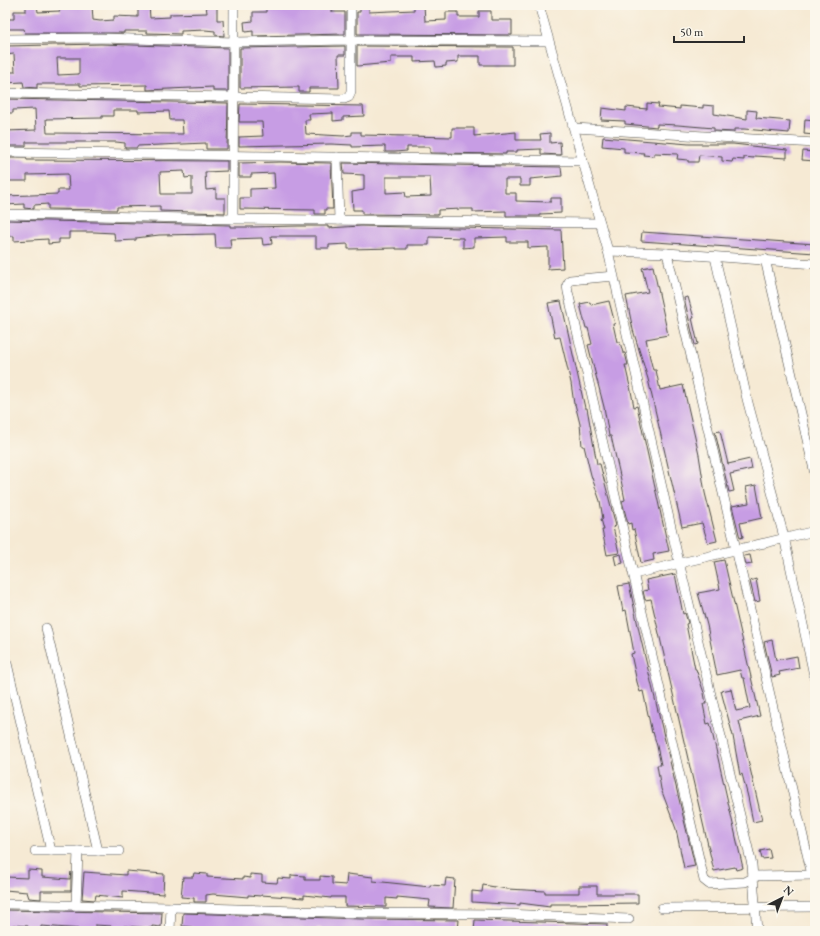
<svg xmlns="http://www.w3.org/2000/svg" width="820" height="936" viewBox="0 0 820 936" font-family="'EB Garamond',serif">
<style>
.building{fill:#c79de4;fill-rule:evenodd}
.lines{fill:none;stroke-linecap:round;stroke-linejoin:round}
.street-casing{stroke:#494844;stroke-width:10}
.street{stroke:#fff;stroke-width:9}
</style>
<rect width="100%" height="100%" fill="#fbf7ec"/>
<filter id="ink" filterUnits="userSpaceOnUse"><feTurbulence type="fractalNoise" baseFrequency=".025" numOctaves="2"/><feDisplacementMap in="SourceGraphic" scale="8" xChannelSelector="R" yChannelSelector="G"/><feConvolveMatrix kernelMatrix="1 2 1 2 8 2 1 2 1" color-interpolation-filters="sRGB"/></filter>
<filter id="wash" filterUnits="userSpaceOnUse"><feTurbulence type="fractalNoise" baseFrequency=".012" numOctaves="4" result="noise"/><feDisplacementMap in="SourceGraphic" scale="16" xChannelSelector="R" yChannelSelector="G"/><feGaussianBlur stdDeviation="0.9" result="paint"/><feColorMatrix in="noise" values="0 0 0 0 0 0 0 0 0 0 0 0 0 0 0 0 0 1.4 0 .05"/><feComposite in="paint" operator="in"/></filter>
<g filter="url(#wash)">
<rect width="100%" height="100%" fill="#f6ead4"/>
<g id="blocks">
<g class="building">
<path d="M 26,5 L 37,5 L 38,12 L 60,11 L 60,5 L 92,5 L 93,20 L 100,21 L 114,20 L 114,16 L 138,17 L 138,5 L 149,5 L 150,18 L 170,17 L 170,14 L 207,13 L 206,5 L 217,5 L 217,20 L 223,20 L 224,36 L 215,35 L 215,31 L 205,30 L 181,31 L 181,34 L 147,33 L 147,31 L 124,31 L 124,33 L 25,33 L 24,29 L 5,29 L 5,19 L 14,19 L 14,11 L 26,11 Z"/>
<path d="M 266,5 L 332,5 L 332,12 L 345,12 L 345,34 L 253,36 L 253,31 L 245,32 L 244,22 L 253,21 L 253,12 L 266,12 Z"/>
<path d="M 360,5 L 369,5 L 369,12 L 414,10 L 414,5 L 424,5 L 425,21 L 446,20 L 446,12 L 458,12 L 458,17 L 479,17 L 479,11 L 491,11 L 491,20 L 512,20 L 512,35 L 357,34 L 357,12 L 360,12 Z"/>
<path d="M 101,44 L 228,48 L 228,91 L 213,91 L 213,87 L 147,90 L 147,85 L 80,86 L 80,84 L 37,84 L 37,88 L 24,87 L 23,82 L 5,83 L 5,72 L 15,72 L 14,54 L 5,55 L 5,46 ZM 57,58 L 79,58 L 79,74 L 58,75 Z"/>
<path d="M 345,46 L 345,55 L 338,55 L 339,88 L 309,88 L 309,92 L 299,92 L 299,87 L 240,88 L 240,48 Z"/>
<path d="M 357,46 L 513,47 L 513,65 L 480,65 L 480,56 L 458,56 L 458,62 L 446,63 L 446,66 L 436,67 L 435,61 L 414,62 L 414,57 L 391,57 L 391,63 L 357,66 Z"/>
<path d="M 5,99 L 228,103 L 227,149 L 206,149 L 206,143 L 137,146 L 137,148 L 125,148 L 125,143 L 116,142 L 26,142 L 26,146 L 6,146 L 5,131 L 36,130 L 35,109 L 13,110 L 13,113 L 5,113 ZM 113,110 L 138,110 L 138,112 L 169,111 L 170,120 L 182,120 L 183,134 L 47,133 L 46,119 L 102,118 L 102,116 L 113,116 Z"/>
<path d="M 647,103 L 659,104 L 658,107 L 680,109 L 680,106 L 703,108 L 703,105 L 714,106 L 714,114 L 747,119 L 747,110 L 757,111 L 756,118 L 790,121 L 789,133 L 744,129 L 734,129 L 734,132 L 714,131 L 714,128 L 678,125 L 657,124 L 657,127 L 625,124 L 625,121 L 601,120 L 602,108 L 626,111 L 626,107 L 647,109 Z"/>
<path d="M 240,104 L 363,106 L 364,116 L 343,117 L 343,120 L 333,121 L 333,113 L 309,114 L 310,120 L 305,120 L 306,134 L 343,136 L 352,135 L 352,132 L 361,132 L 361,135 L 452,137 L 452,128 L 474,128 L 474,136 L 516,132 L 516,140 L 541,140 L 540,134 L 550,133 L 550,143 L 560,142 L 561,155 L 541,154 L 541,149 L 517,150 L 517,152 L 506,152 L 506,154 L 430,153 L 430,147 L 407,147 L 407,151 L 395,152 L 385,152 L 385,146 L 352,147 L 352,145 L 331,144 L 239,146 L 239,137 L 263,136 L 262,122 L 239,122 Z"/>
<path d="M 805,119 L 815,120 L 814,135 L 804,134 Z"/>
<path d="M 603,137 L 689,144 L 733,144 L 787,150 L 787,158 L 754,156 L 754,158 L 744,157 L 744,160 L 733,159 L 732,162 L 722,161 L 722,157 L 699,155 L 698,162 L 688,162 L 688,160 L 677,159 L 678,154 L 654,153 L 654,156 L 643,155 L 644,153 L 624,152 L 624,148 L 602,146 Z"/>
<path d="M 803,151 L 815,152 L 815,161 L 802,160 Z"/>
<path d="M 5,158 L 26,158 L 27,160 L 227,161 L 227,171 L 205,172 L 206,190 L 216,189 L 216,198 L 225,198 L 225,213 L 160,211 L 160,206 L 117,207 L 117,210 L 48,209 L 48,204 L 34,205 L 34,209 L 24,208 L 24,204 L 5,205 L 5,196 L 58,194 L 58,190 L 69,190 L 68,174 L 27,175 L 27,181 L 5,181 ZM 184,171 L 185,178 L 192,177 L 192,194 L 161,194 L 160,172 Z"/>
<path d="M 280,162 L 331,163 L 333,209 L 325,209 L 325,214 L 315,214 L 315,210 L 240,209 L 240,198 L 250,198 L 250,189 L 275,188 L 274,173 L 251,174 L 251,177 L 239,177 L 239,163 Z"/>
<path d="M 343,163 L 561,167 L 562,176 L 530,179 L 530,186 L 520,186 L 520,179 L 505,179 L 505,193 L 516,193 L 516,201 L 551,202 L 551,198 L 561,198 L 561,213 L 540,214 L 540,216 L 506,216 L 506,211 L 473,212 L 473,209 L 462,209 L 438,210 L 438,215 L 362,214 L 362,210 L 353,210 L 352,192 L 364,190 L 364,175 L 344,174 ZM 386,177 L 430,177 L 431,196 L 406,197 L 405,192 L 386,193 Z"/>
<path d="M 5,220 L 230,225 L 230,227 L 249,227 L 299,226 L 328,226 L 328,228 L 361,226 L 561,230 L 563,268 L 548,269 L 548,247 L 528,248 L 528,242 L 507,242 L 507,237 L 474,238 L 474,247 L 463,248 L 463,238 L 429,237 L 429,245 L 407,245 L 407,249 L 396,249 L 396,248 L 348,249 L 348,244 L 329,245 L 329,248 L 316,248 L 316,236 L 271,236 L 272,244 L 263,245 L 262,238 L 230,239 L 231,248 L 216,248 L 215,234 L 159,235 L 136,238 L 136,240 L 115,241 L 114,233 L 94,232 L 69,232 L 69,239 L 59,239 L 59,243 L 48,244 L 48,239 L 14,241 L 14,236 L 5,236 Z"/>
<path d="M 642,232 L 815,244 L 815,253 L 641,241 Z"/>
<path d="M 653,266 L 668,335 L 646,339 L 650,358 L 653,370 L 656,370 L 660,390 L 683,385 L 699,455 L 705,493 L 717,541 L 708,543 L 702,523 L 682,527 L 648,379 L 633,330 L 626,296 L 648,292 L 642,268 Z"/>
<path d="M 688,297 L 694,318 L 692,318 L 698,344 L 695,345 L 684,298 Z"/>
<path d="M 561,301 L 585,408 L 587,408 L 597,464 L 600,464 L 616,526 L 613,527 L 619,553 L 607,555 L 602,530 L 604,530 L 601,519 L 603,519 L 600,501 L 591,475 L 584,446 L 582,446 L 580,424 L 575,404 L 574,404 L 571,383 L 560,337 L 555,338 L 548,303 Z"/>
<path d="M 609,301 L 615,324 L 613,324 L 617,342 L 620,342 L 623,353 L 625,353 L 628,365 L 625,365 L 631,391 L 634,407 L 637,406 L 669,551 L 653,554 L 654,560 L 641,563 L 634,529 L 632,530 L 631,523 L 628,524 L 622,501 L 625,500 L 621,480 L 611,436 L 609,436 L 604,407 L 588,345 L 592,344 L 588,328 L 586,328 L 580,304 L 590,302 L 591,305 Z"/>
<path d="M 720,431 L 728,464 L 750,459 L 752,469 L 730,474 L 734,491 L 729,492 L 715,432 Z"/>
<path d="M 756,485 L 762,518 L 740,523 L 743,537 L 740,538 L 732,506 L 749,503 L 746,487 Z"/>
<path d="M 621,554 L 623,563 L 616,565 L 614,556 Z"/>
<path d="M 750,555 L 752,564 L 746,565 L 744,556 Z"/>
<path d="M 724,560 L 760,716 L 739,721 L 762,820 L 753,822 L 748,797 L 742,774 L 740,775 L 733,736 L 721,691 L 731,689 L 736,711 L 750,708 L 744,678 L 742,678 L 740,670 L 717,675 L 707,625 L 698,593 L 720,589 L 714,562 Z"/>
<path d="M 675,574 L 683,614 L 685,613 L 688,623 L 686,624 L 695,669 L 696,669 L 704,693 L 706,704 L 703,704 L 707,724 L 710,723 L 743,868 L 736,870 L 735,867 L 714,871 L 651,599 L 645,600 L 643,591 L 648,590 L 646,580 Z"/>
<path d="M 756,579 L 760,601 L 755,602 L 750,581 Z"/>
<path d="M 629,584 L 641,640 L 695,866 L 684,868 L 676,829 L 661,789 L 657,765 L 661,765 L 657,746 L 653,732 L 652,733 L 643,691 L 640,692 L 637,682 L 631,654 L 634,653 L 626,610 L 623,611 L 618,586 Z"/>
<path d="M 772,640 L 776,660 L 797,656 L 799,668 L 779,672 L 780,675 L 772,677 L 764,642 Z"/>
<path d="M 769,849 L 771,858 L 762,859 L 760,851 Z"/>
<path d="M 28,870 L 42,871 L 42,877 L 70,879 L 71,872 L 71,891 L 41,891 L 41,899 L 29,898 L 27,892 L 5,890 L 5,877 L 28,878 Z"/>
<path d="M 126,871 L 164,874 L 163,894 L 123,891 L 123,898 L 96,895 L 95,900 L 82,899 L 84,872 L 126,875 Z"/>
<path d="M 194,873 L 207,874 L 207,877 L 243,879 L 243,877 L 250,878 L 250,874 L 262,875 L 262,882 L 277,883 L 278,878 L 291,879 L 291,875 L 305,876 L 305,880 L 320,880 L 320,876 L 332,877 L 332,884 L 346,885 L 347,874 L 373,877 L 373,881 L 430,887 L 430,885 L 445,886 L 446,878 L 455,879 L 453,908 L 429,907 L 430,900 L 397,897 L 397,899 L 386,898 L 386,907 L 345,906 L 345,897 L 331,897 L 331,898 L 304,895 L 304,898 L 261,895 L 261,896 L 248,895 L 248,897 L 213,894 L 206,895 L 206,902 L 194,902 L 194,898 L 181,897 L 183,877 L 193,877 Z"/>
<path d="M 483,885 L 507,889 L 545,891 L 545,893 L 579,893 L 579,886 L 597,886 L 597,894 L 638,894 L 638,903 L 567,904 L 550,904 L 550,907 L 520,903 L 520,905 L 472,902 L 472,891 L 482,892 Z"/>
<path d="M 5,910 L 162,913 L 161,927 L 152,926 L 152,928 L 124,926 L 124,931 L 110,931 L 111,926 L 95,925 L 95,930 L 41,926 L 41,929 L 28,929 L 28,926 L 13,925 L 13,929 L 5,929 Z"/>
<path d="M 183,913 L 361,919 L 459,920 L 458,931 L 345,931 L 317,928 L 317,930 L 290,928 L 275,929 L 275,931 L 220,931 L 220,929 L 205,928 L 205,931 L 192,931 L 192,927 L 182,926 Z"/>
<path d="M 475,920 L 607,924 L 607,931 L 474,931 Z"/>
</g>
</g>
</g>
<g filter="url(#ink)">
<use href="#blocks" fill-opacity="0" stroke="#494844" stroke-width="1"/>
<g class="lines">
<g class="street-casing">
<g id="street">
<path d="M 539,5 L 608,251 L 679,562 L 752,865 L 753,878 L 745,882 L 709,884 L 704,880 L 568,292 L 567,285 L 570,280 L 614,276"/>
<path d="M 5,39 L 101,38 L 235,42 L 350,40 L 548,41"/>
<path d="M 5,93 L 344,99 L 349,97 L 351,91 L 351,5"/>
<path d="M 575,128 L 815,143"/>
<path d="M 5,152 L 583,161"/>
<path d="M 337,157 L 339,220"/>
<path d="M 5,214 L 233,219 L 600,223"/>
<path d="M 233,219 L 234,5"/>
<path d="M 608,251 L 667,253 L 815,264"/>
<path d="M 667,253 L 812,875"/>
<path d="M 715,257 L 747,399 L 784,537 L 815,680"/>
<path d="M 765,259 L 815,474"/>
<path d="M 634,574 L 815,531"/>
<path d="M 46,628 L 98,851"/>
<path d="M 5,655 L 51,851"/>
<path d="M 35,851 L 119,851"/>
<path d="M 5,904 L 171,907 L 361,913 L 504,914 L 629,919"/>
<path d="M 76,905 L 78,851"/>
<path d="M 662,908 L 815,907"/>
<path d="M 170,931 L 171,907"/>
<path d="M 757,931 L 753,876 L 815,875"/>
</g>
</g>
<use href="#street" class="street"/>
</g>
</g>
<rect width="820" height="936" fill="none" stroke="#fbf7ec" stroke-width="20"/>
<g transform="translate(782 898) rotate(42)" stroke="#fbf7ec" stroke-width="3" paint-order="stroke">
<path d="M0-3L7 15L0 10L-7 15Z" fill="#2b2b2b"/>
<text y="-6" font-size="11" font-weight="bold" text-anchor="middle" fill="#2b2b2b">N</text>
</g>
<path d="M674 36v6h70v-6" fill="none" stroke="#2b2b2b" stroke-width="2"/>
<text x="680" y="36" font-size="12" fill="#2b2b2b" stroke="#fbf7ec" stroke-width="3" paint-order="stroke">50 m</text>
</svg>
